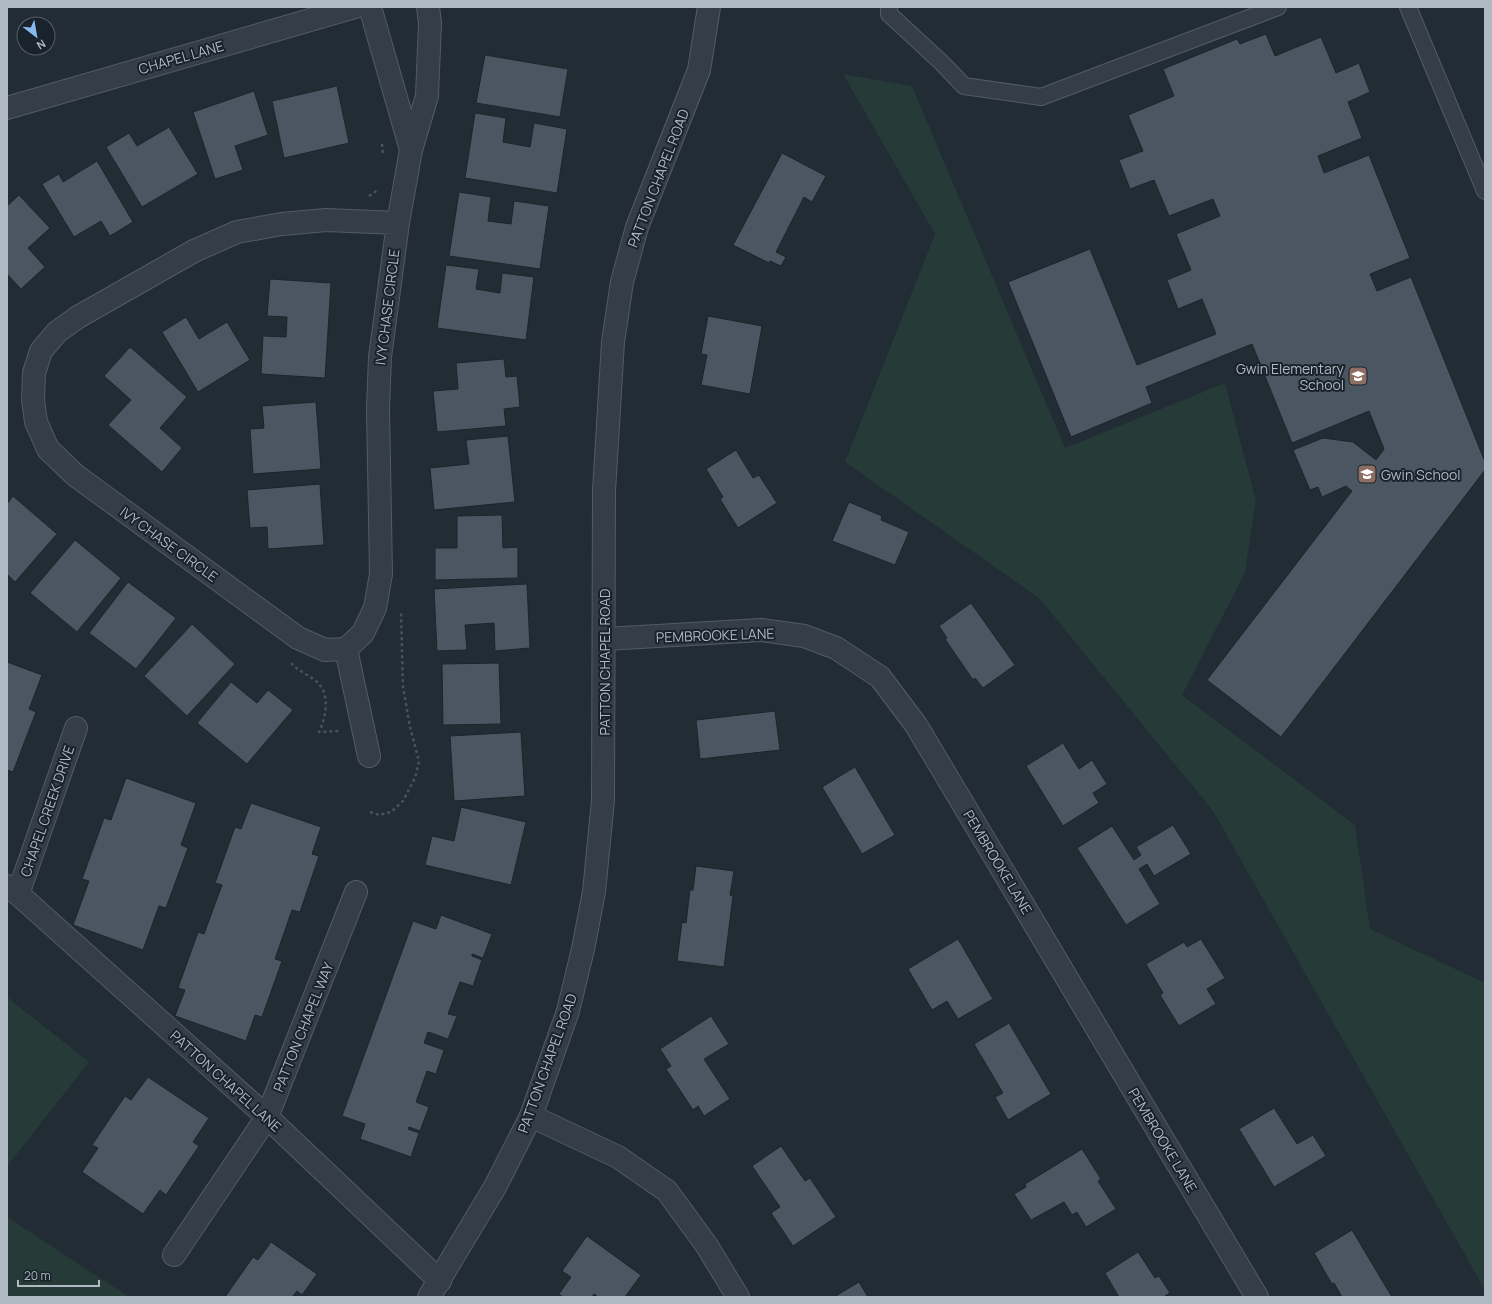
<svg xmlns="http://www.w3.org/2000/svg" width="1492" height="1304" viewBox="0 0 1492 1304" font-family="Manrope,sans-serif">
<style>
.green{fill:#263a38}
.building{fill:#4a5661;stroke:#1c252d}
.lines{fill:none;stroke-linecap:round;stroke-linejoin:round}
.service-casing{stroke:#525c64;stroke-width:18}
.minor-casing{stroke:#525c64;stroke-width:24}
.tertiary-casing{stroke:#525c64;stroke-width:24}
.path{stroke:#435556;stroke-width:2.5;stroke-dasharray:3 3;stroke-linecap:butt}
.service{stroke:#353e46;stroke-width:16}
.minor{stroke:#353e46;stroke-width:22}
.tertiary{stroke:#353e46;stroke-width:22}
.labels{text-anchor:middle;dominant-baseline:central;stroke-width:4;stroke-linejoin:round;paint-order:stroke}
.street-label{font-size:14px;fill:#afb9c3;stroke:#1a232b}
.poi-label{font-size:14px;fill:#afb9c3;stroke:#1a232b;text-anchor:end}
</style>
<rect width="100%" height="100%" fill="#212c35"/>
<g class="green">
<path d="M 843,74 L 912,86 L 1065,448 L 1225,383 L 1256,501 L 1245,573 L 1182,695 L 1355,825 L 1370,929 L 1485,983 L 1485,1290 L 1213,811 L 1039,598 L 845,462 L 935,234 Z"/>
<path d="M 7,997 L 89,1062 L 8,1165 L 7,1164 Z"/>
<path d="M 7,1217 L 129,1297 L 7,1297 Z"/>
</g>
<g class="building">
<path d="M 1266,34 L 1275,56 L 1321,37 L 1336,73 L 1359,63 L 1370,92 L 1348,102 L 1362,138 L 1318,156 L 1324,173 L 1369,155 L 1410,258 L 1370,274 L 1377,291 L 1411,277 L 1485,462 L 1485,470 L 1281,737 L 1207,680 L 1352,491 L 1346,486 L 1322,497 L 1318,487 L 1310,490 L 1293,450 L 1323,438 L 1353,442 L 1376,460 L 1384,449 L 1369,411 L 1292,443 L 1252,344 L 1146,387 L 1152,403 L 1071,437 L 1008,282 L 1090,249 L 1137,365 L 1216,334 L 1202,299 L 1178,309 L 1167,280 L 1191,270 L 1176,234 L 1220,216 L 1213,199 L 1169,216 L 1154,180 L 1130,189 L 1119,160 L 1143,151 L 1128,115 L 1174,96 L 1163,69 L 1237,39 L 1240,44 Z"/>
<path d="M 485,55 L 568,69 L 560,117 L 476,103 Z"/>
<path d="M 337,86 L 349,143 L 284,158 L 272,101 Z"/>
<path d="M 254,91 L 268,135 L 235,146 L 243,170 L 215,179 L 193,112 Z"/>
<path d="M 475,113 L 506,118 L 503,142 L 530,147 L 534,123 L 567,129 L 557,193 L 465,178 Z"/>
<path d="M 169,127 L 198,174 L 142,207 L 106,147 L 129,133 L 137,146 Z"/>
<path d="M 782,153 L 826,176 L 812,202 L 804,197 L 776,252 L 786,257 L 781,266 L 770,261 L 769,263 L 733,245 Z"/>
<path d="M 97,161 L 133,222 L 110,236 L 101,221 L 74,237 L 42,184 L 59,174 L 63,182 Z"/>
<path d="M 459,192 L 491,197 L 488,221 L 511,224 L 514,201 L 549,206 L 540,269 L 449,256 Z"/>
<path d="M 19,195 L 50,228 L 28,248 L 45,267 L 21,289 L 7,274 L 7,206 Z"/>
<path d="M 446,265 L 479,269 L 476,289 L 500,293 L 502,273 L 534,277 L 526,340 L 437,328 Z"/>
<path d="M 270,279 L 331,283 L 325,378 L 261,374 L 263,336 L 286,337 L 287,317 L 267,316 Z"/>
<path d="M 708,316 L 762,326 L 750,394 L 701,385 L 707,355 L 701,354 Z"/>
<path d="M 186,317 L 199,339 L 227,322 L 250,360 L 198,392 L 162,332 Z"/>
<path d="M 130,347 L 187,397 L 160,428 L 182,448 L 162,472 L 108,425 L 131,400 L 104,376 Z"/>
<path d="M 504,359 L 506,377 L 517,376 L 520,407 L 504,409 L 506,426 L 437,432 L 433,391 L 458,389 L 456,363 Z"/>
<path d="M 316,402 L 321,469 L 253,474 L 250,429 L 264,428 L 262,406 Z"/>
<path d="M 508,436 L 515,502 L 434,510 L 430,468 L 469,464 L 466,440 Z"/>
<path d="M 736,450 L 753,478 L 759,475 L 777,503 L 738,528 L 720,499 L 723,497 L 706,469 Z"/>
<path d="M 320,484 L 324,545 L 268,549 L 267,527 L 250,528 L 247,490 Z"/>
<path d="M 13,496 L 57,534 L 15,582 L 7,574 L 7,504 Z"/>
<path d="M 849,502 L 882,516 L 881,520 L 909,532 L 895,565 L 832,541 Z"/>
<path d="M 502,515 L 503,548 L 518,547 L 518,578 L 435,580 L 435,548 L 457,548 L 457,516 Z"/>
<path d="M 75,540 L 121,578 L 77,632 L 30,593 Z"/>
<path d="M 128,582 L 176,618 L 136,669 L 89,633 Z"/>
<path d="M 527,584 L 530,648 L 495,651 L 494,623 L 465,625 L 467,650 L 437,651 L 434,589 Z"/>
<path d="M 971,603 L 1015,665 L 983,688 L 975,678 L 973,680 L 945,639 L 947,638 L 939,626 Z"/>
<path d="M 192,624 L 235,664 L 187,716 L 144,676 Z"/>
<path d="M 7,662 L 42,675 L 29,709 L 36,712 L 13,772 L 7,770 Z"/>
<path d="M 499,663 L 501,724 L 443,725 L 442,664 Z"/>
<path d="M 231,682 L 257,703 L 268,690 L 293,710 L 247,764 L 197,723 Z"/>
<path d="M 775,711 L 780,750 L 700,759 L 696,720 Z"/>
<path d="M 521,732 L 525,796 L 454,801 L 450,736 Z"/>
<path d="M 1063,743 L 1079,769 L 1092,760 L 1107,784 L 1093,793 L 1099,803 L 1063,826 L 1026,766 Z"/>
<path d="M 855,767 L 895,835 L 862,854 L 822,787 Z"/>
<path d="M 126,778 L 196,803 L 181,845 L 188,848 L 166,908 L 159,906 L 143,950 L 73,925 L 89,881 L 82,879 L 104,818 L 111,820 Z"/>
<path d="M 251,803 L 321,827 L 312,854 L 319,856 L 300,912 L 292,910 L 275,959 L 282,961 L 262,1017 L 255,1015 L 246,1041 L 175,1016 L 185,990 L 178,988 L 198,932 L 204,934 L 222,885 L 215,883 L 235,827 L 241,829 Z"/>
<path d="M 461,807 L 526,822 L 511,885 L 425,865 L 432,836 L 454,841 Z"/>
<path d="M 1173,825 L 1191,854 L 1154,876 L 1147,864 L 1139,869 L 1160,904 L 1126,925 L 1077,848 L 1112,826 L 1134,860 L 1141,855 L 1136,847 Z"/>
<path d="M 696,866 L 734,871 L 730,895 L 733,896 L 724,967 L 677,961 L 682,922 L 686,923 L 690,890 L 693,890 Z"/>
<path d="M 441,915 L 492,934 L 483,958 L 472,954 L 472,956 L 482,960 L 473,986 L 460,982 L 448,1014 L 457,1016 L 448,1039 L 428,1032 L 424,1043 L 444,1050 L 436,1074 L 427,1071 L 416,1102 L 429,1107 L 420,1131 L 409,1127 L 408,1129 L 419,1133 L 411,1157 L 360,1139 L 365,1124 L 342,1116 L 413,921 L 436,929 Z"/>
<path d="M 958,939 L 993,999 L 958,1019 L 947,1001 L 932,1010 L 908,969 Z"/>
<path d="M 1201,939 L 1225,978 L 1207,989 L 1216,1004 L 1179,1026 L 1160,995 L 1163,993 L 1146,964 L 1184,942 L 1187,947 Z"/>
<path d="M 711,1016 L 729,1044 L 704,1059 L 730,1099 L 704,1116 L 698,1106 L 693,1110 L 666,1069 L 671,1066 L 660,1049 Z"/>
<path d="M 1009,1023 L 1051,1094 L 1008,1120 L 995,1097 L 1003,1093 L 974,1044 Z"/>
<path d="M 148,1077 L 209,1118 L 193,1142 L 199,1146 L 166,1195 L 160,1190 L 143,1214 L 82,1172 L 98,1148 L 92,1145 L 125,1096 L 131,1100 Z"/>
<path d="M 1274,1108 L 1297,1144 L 1313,1135 L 1326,1156 L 1274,1187 L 1239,1129 Z"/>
<path d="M 781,1146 L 805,1181 L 810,1178 L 836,1217 L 793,1246 L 771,1213 L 780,1207 L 752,1166 Z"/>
<path d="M 1082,1149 L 1101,1179 L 1098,1181 L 1116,1209 L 1086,1227 L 1077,1212 L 1072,1215 L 1064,1202 L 1031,1220 L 1014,1194 L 1026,1187 L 1025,1184 Z"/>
<path d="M 1352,1230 L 1392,1297 L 1342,1297 L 1334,1283 L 1332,1284 L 1314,1253 Z"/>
<path d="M 587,1236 L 641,1275 L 625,1297 L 598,1297 L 594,1294 L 592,1297 L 563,1297 L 559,1294 L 571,1277 L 562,1271 Z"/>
<path d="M 271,1242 L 317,1274 L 302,1295 L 297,1291 L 292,1297 L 225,1297 L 253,1257 L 258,1260 Z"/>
<path d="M 1138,1252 L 1155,1278 L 1159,1276 L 1170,1293 L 1165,1296 L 1166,1297 L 1119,1297 L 1105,1273 Z"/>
<path d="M 859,1282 L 868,1297 L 834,1297 Z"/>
</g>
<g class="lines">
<g class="service-casing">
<g id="service">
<path d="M 889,7 L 889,14 L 942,63 L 964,86 L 1041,97 L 1278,7"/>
<path d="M 1408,7 L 1485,191"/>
</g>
</g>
<g class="minor-casing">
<g id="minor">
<path d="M 370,7 L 411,150"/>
<path d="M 326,220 L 398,223 L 380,357 L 378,408 L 381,574 L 375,608 L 363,633 L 346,649 L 325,650 L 298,638 L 75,475 L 48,449 L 36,422 L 33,400 L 34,373 L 41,351 L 57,332 L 78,317 L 194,251 L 237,232 L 282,224 Z"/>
<path d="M 398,223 L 411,150 L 427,96 L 430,23 L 428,7"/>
<path d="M 605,639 L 761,630 L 804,636 L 836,648 L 880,677 L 916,725 L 1257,1297"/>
<path d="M 346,649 L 369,756"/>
<path d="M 7,886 L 18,894 L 267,1117 L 440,1281"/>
<path d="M 18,894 L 76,728"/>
<path d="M 531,1116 L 618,1157 L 667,1191 L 707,1246 L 738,1297"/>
<path d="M 174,1255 L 267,1117 L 356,892"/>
</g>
</g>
<g class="tertiary-casing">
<g id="tertiary">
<path d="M 7,108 L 355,7"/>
<path d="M 429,1297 L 495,1187 L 531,1116 L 568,1011 L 583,949 L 594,892 L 603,800 L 604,491 L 613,342 L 622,282 L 637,227 L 699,70 L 709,7"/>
</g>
</g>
<g class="path">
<path d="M 382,144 L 383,155"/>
<path d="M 369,196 L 378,190"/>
<path d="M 291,663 C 299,672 313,677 319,684 C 330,697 326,717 319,732 L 339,731"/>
<path d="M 370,812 L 379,815 L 391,812 L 403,801 L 415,778 L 419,761 L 410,727 L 403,687 L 401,613"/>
</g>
<use href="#service" class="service"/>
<use href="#minor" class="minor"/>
<use href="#tertiary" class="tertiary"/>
</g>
<defs>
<g id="school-square" transform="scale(1)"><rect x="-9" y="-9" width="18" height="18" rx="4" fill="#8d6e63" stroke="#1a232b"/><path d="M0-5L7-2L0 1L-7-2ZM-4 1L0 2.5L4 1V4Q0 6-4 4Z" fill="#fff"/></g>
</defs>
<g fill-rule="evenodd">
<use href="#school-square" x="1358" y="376"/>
<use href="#school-square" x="1367" y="474"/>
</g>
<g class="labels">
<g class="street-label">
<text transform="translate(181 57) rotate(-16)">CHAPEL LANE</text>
<text transform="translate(658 178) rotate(-69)">PATTON CHAPEL ROAD</text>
<text transform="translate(387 307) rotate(-83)">IVY CHASE CIRCLE</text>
<text transform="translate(169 544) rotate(36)">IVY CHASE CIRCLE</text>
<text transform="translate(715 635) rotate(-2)">PEMBROOKE LANE</text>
<text transform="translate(604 662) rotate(-90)">PATTON CHAPEL ROAD</text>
<text transform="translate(47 811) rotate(-71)">CHAPEL CREEK DRIVE</text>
<text transform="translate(998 862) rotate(59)">PEMBROOKE LANE</text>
<text transform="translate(303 1027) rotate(-68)">PATTON CHAPEL WAY</text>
<text transform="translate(547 1063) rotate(-70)">PATTON CHAPEL ROAD</text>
<text transform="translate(226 1081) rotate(42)">PATTON CHAPEL LANE</text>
<text transform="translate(1163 1140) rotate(59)">PEMBROOKE LANE</text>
</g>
<g class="poi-label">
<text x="1344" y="368">Gwin Elementary<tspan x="1344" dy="16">School</tspan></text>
<text x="1381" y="474" text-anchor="start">Gwin School</text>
</g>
</g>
<rect width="1492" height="1304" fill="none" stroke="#afb9c3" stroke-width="16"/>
<g transform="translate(36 36) rotate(149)"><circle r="19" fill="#1a232b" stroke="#565f68"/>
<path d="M0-3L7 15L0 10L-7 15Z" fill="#88baef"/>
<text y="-6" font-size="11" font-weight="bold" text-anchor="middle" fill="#afb9c3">N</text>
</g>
<path d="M18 1280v6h81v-6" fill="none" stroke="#afb9c3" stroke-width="2"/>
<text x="24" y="1280" font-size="12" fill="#afb9c3" stroke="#1a232b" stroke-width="3" paint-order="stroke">20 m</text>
</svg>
